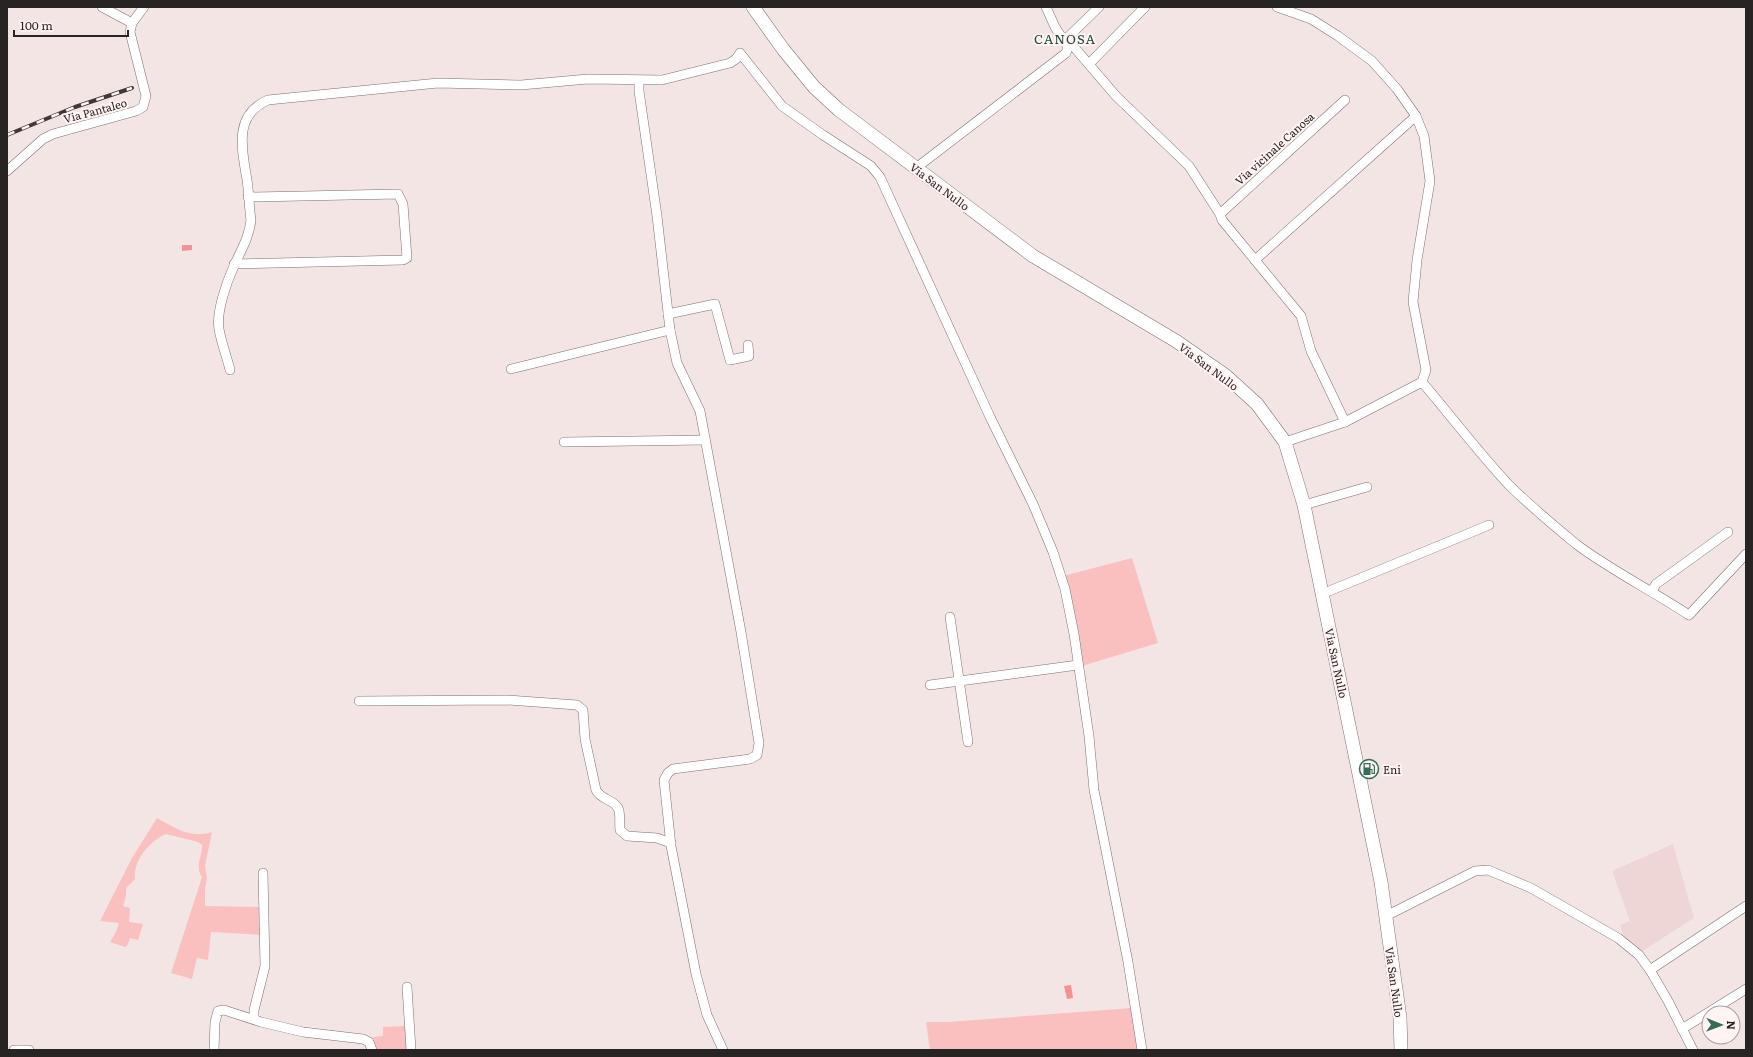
<svg xmlns="http://www.w3.org/2000/svg" width="1753" height="1057" viewBox="0 0 1753 1057" font-family="Literata,serif">
<style>
.built{fill:#eed6d6}
.green{fill:#fac0c0}
.water{fill:#f59094}
.lines{fill:none;stroke-linecap:round;stroke-linejoin:round}
.street-casing{stroke:#7d7070;stroke-width:10}
.secondary-casing{stroke:#7d7070;stroke-width:14}
.street{stroke:#fff;stroke-width:9}
.secondary{stroke:#fff;stroke-width:13}
.rail-casing{stroke:#3e3838;stroke-width:4}
.rail{stroke:#fff3f3;stroke-width:2.5;stroke-dasharray:8;stroke-linecap:butt}
.labels{text-anchor:middle;dominant-baseline:central;stroke-width:4;stroke-linejoin:round;paint-order:stroke}
.street-label{font-size:11px;fill:#292424;stroke:#fff3f3}
.poi-label{font-size:11px;fill:#292424;stroke:#fff3f3;text-anchor:start}
.quarter-label{font-size:13px;letter-spacing:1px;fill:#1b4b3b;stroke:#fff3f3}
</style>
<rect width="100%" height="100%" fill="#f4e5e5"/>
<path class="built" d="M 1673,844 L 1694,918 L 1641,952 L 1625,939 L 1620,925 L 1630,921 L 1612,871 Z"/>
<g class="green">
<path d="M 1132,558 L 1158,643 L 1082,666 L 1063,576 Z"/>
<path d="M 157,818 C 175,828 191,839 212,832 L 205,866 L 207,878 L 205,889 L 205,906 L 261,907 L 263,935 L 211,932 L 208,960 L 197,958 L 192,979 L 171,973 L 202,877 C 194,866 203,856 202,845 L 198,842 L 166,834 C 150,841 133,860 135,879 L 126,888 L 126,896 L 123,906 L 130,908 L 129,922 L 143,924 L 138,940 L 130,938 L 127,946 L 125,947 L 110,942 L 116,932 L 119,923 L 100,921 L 132,858 Z"/>
<path d="M 1132,1008 L 1138,1050 L 930,1050 L 926,1022 L 948,1022 Z"/>
<path d="M 407,1026 L 408,1050 L 377,1050 L 373,1037 L 383,1036 L 383,1027 Z"/>
</g>
<g class="water">
<path d="M 182,245 L 192,245 L 192,250 L 182,251 Z"/>
<path d="M 1071,985 L 1073,998 L 1067,999 L 1064,986 Z"/>
</g>
<g class="lines">
<g class="street-casing">
<g id="street">
<path d="M 102,7 L 132,23"/>
<path d="M 1099,7 L 1065,40 L 1074,47 L 1116,96 L 1189,166 L 1220,214 L 1222,220 L 1301,316 L 1311,351 L 1345,422"/>
<path d="M 1277,7 L 1311,19 L 1338,36 L 1372,61 L 1397,89 L 1416,116 L 1424,136 L 1430,181 L 1417,260 L 1413,302 L 1426,370 L 1422,382 L 1345,422 L 1285,442"/>
<path d="M 1089,64 L 1145,7"/>
<path d="M 639,81 L 639,91 L 657,216 L 670,330 L 677,363 L 700,411 L 741,632 L 759,743 L 757,755 L 750,759 L 673,769 L 668,773 L 664,780 L 671,846 L 696,974 L 707,1015 L 723,1050"/>
<path d="M 916,168 L 1066,53 L 1068,47 L 1055,27 L 1046,7"/>
<path d="M 7,171 L 43,139 L 53,134 L 136,111 L 143,107 L 146,96 L 130,32 L 132,23 L 144,7"/>
<path d="M 1220,214 L 1345,100"/>
<path d="M 1255,260 L 1416,116"/>
<path d="M 234,264 L 403,260 L 407,258 L 403,204 L 398,194 L 248,197"/>
<path d="M 668,314 L 715,304 L 730,360 L 749,356 L 748,345"/>
<path d="M 511,369 L 670,330"/>
<path d="M 230,370 C 227,357 221,342 219,329 C 216,312 227,281 234,266 C 241,250 249,238 251,220 C 249,207 249,193 247,180 C 242,149 233,115 268,100 L 438,83 L 521,85 L 588,79 L 662,80 L 730,63 L 736,59 L 740,53 L 782,106 L 823,135 L 871,166 L 880,177 L 991,419 L 1033,504 L 1053,552 L 1065,589 L 1074,634 L 1089,736 L 1094,790 L 1128,962 L 1142,1050"/>
<path d="M 1422,382 C 1451,416 1478,452 1508,484 C 1529,505 1553,525 1576,544 C 1612,571 1651,590 1689,615 L 1746,554"/>
<path d="M 564,442 L 705,440"/>
<path d="M 1304,505 L 1367,487"/>
<path d="M 1652,591 L 1656,584 L 1728,532"/>
<path d="M 1322,594 L 1489,525"/>
<path d="M 950,617 L 968,742"/>
<path d="M 930,685 L 1078,665"/>
<path d="M 359,701 L 507,700 L 577,705 L 583,710 L 585,739 L 596,790 C 601,800 613,799 618,808 C 621,814 619,823 620,830 L 627,836 L 657,838 L 671,843"/>
<path d="M 1386,916 L 1475,871 L 1488,870 L 1531,888 L 1618,938 L 1639,955 L 1650,970 L 1668,1001 L 1693,1050"/>
<path d="M 1650,970 L 1746,906"/>
<path d="M 407,987 L 411,1050"/>
<path d="M 254,1019 L 254,1010 L 265,966 L 263,873"/>
<path d="M 1682,1029 L 1746,989"/>
<path d="M 14,1050 L 29,1050"/>
<path d="M 214,1050 L 215,1022 L 218,1011 L 224,1010 L 261,1022 L 303,1032 L 363,1039 L 369,1042 L 372,1050"/>
</g>
</g>
<g class="secondary-casing">
<path id="secondary" d="M 753,7 L 783,49 L 814,87 L 839,110 L 1033,256 L 1176,341 L 1225,375 L 1257,404 L 1285,442 L 1304,505 L 1381,882 L 1400,1018 L 1401,1050"/>
</g>
<use href="#street" class="street"/>
<use href="#secondary" class="secondary"/>
<g class="rail-casing">
<path id="rail" d="M 7,135 L 75,107 L 132,88"/>
</g>
<use href="#rail" class="rail"/>
</g>
<defs>
<g id="fuel-ring" transform="scale(1)"><circle r="9.5" fill="#fff3f3" stroke="#316d58" stroke-width="1.5"/><path d="M-5.5-6h7V0h2V4h1.3V-2.5L3-4.5l.8-.8L6-3V5H2.5V1h-1V6h-7ZM-4.2-4.7v3.2H.2V-4.7Z" fill="#316d58"/></g>
</defs>
<g fill-rule="evenodd">
<use href="#fuel-ring" x="1369" y="769"/>
</g>
<g class="labels">
<g class="street-label">
<text transform="translate(95 110) rotate(-15)">Via Pantaleo</text>
<text transform="translate(1274 148) rotate(-42)">Via vicinale Canosa</text>
<text transform="translate(940 186) rotate(37)">Via San Nullo</text>
<text transform="translate(1209 366) rotate(37)">Via San Nullo</text>
<text transform="translate(1337 663) rotate(78)">Via San Nullo</text>
<text transform="translate(1395 982) rotate(82)">Via San Nullo</text>
</g>
<g class="poi-label">
<text x="1383" y="769">Eni</text>
</g>
<g class="quarter-label">
<text x="1065" y="38">CANOSA</text>
</g>
</g>
<rect width="1753" height="1057" fill="none" stroke="#292424" stroke-width="16"/>
<g transform="translate(1721 1025) rotate(91)"><circle r="19" fill="#fff3f3" stroke="#a9a0a0"/>
<path d="M0-3L7 15L0 10L-7 15Z" fill="#316d58"/>
<text y="-6" font-size="11" font-weight="bold" text-anchor="middle" fill="#292424">N</text>
</g>
<path d="M14 30v6h114v-6" fill="none" stroke="#292424" stroke-width="2"/>
<text x="20" y="30" font-size="12" fill="#292424" stroke="#fff3f3" stroke-width="3" paint-order="stroke">100 m</text>
</svg>
